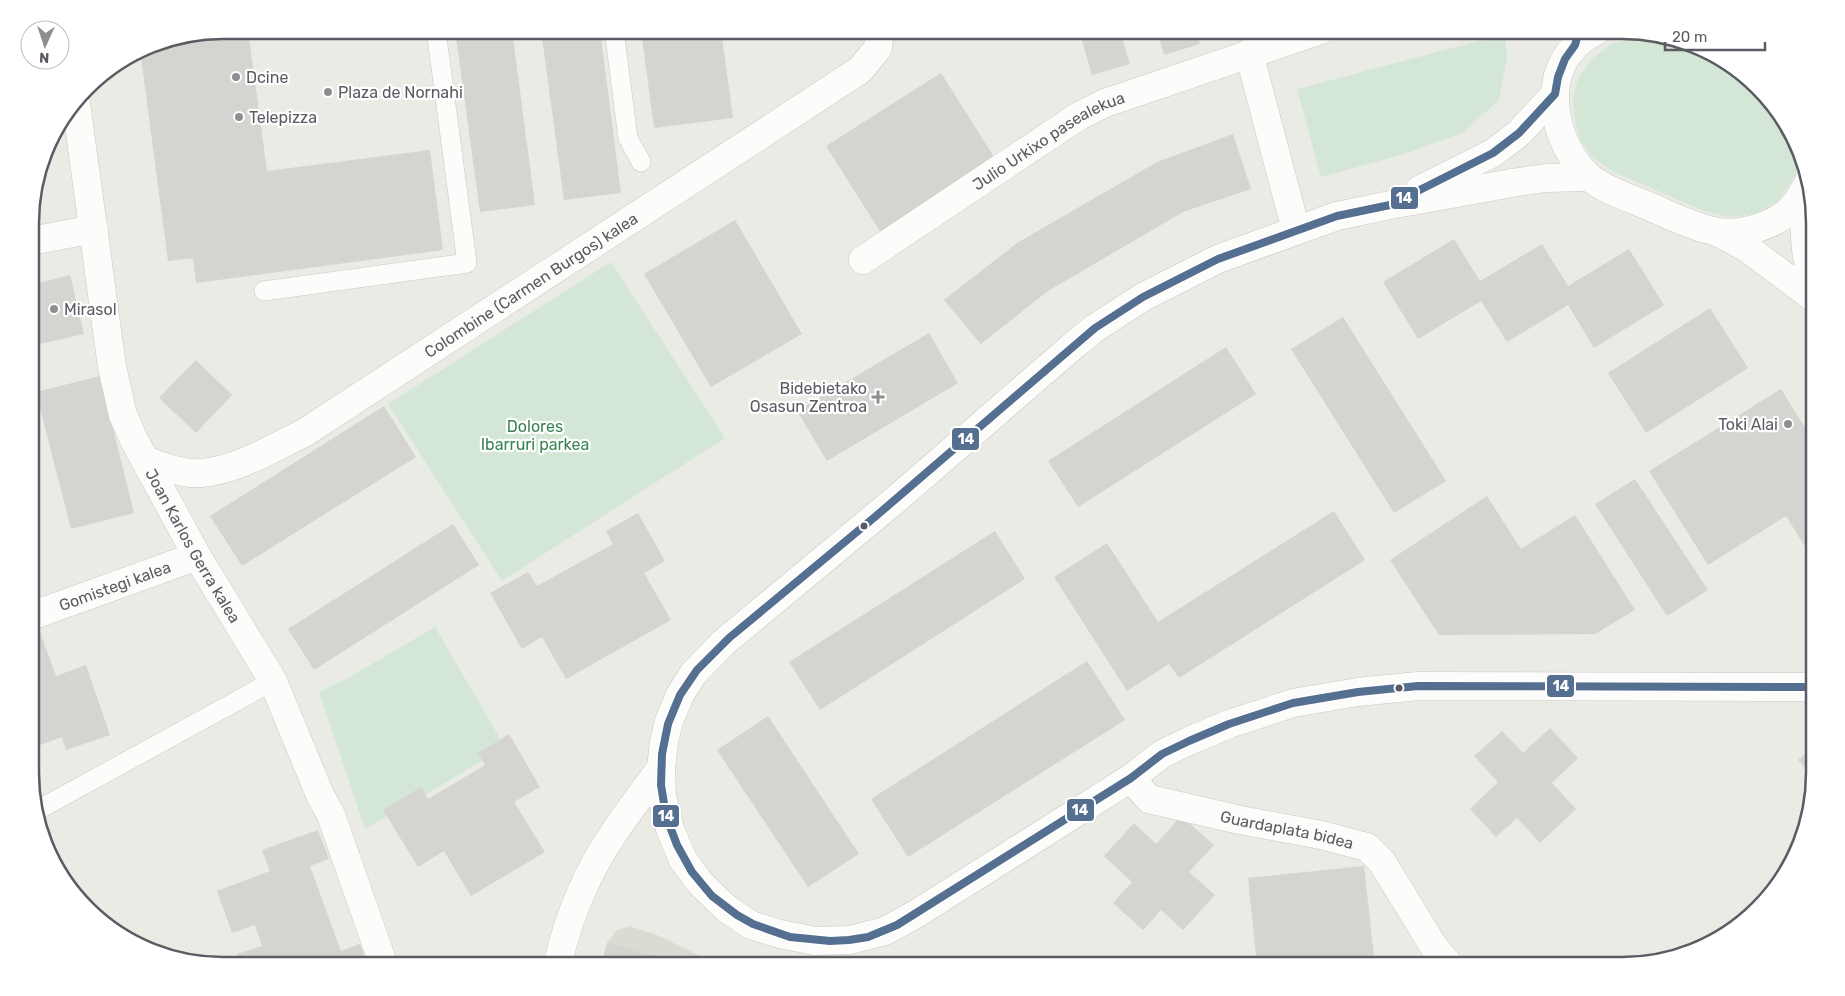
<svg xmlns="http://www.w3.org/2000/svg" width="1845" height="996" viewBox="0 0 1845 996" font-family="Rubik,sans-serif">
<style>
.education{fill:#dbdbd3}
.green{fill:#d4e7d7}
.building{fill:#d4d4d0}
.lines{fill:none;stroke-linecap:round;stroke-linejoin:round}
.service-casing{stroke:#c8c9c7;stroke-width:20}
.minor-casing{stroke:#c8c9c7;stroke-width:29}
.service{stroke:#fcfcfb;stroke-width:19}
.minor{stroke:#fcfcfb;stroke-width:28}
.bus-1-casing{stroke:#fff;stroke-width:11}
.bus-1{stroke:#556f90;stroke-width:8}
.poi-dot{fill:#8d8e90;stroke:#fff;stroke-width:2}
.bus-dot{fill:#5b5c63;stroke:#fff;stroke-width:2}
.labels{text-anchor:middle;dominant-baseline:central;stroke-width:4.5;stroke-linejoin:round;paint-order:stroke}
.poi-label{font-size:16px;fill:#5b5c63;stroke:#fff;text-anchor:start}
.street-label{font-size:16px;fill:#5b5c63;stroke:#fff}
.park-label{font-size:16px;fill:#398453;stroke:#fff}
.rim{fill:none;stroke:#5b5c63;stroke-width:2.5}
.line-badge{stroke:#fff;stroke-width:2}
.badge-label{font-size:14px;text-anchor:middle;font-weight:bold;fill:#fff}
</style>
<rect width="100%" height="100%" fill="#ebebe5"/>
<path class="education" d="M 629,926 L 657,935 L 721,966 L 601,966 L 607,943 L 616,931 Z"/>
<g class="green">
<path d="M 1505,34 L 1507,58 L 1499,100 L 1462,133 L 1404,154 L 1321,177 L 1297,89 Z"/>
<path d="M 1638,37 L 1658,38 L 1682,47 L 1758,88 L 1782,115 L 1798,156 L 1796,174 L 1779,200 L 1756,214 L 1728,217 L 1704,211 L 1616,173 L 1594,159 L 1580,140 L 1575,120 L 1573,98 L 1578,78 L 1593,58 L 1611,44 Z"/>
<path d="M 611,262 L 725,438 L 502,581 L 388,404 Z"/>
<path d="M 435,627 L 505,747 L 417,800 L 365,829 L 319,692 L 348,678 Z"/>
</g>
<g class="building">
<path d="M 222,30 L 248,30 L 267,171 L 430,150 L 443,250 L 196,283 L 193,258 L 168,261 L 140,50 L 149,45 Z"/>
<path d="M 455,30 L 512,30 L 535,205 L 480,212 Z"/>
<path d="M 541,30 L 600,30 L 621,193 L 564,200 Z"/>
<path d="M 641,30 L 721,30 L 733,118 L 654,128 Z"/>
<path d="M 778,30 L 844,30 L 844,31 L 779,39 Z"/>
<path d="M 1054,30 L 1072,30 L 1056,36 Z"/>
<path d="M 1079,30 L 1146,30 L 1146,31 L 1122,37 L 1130,64 L 1092,75 Z"/>
<path d="M 1157,30 L 1196,30 L 1200,44 L 1164,55 Z"/>
<path d="M 1404,30 L 1421,30 L 1421,31 L 1405,35 Z"/>
<path d="M 941,73 L 996,160 L 881,233 L 826,146 Z"/>
<path d="M 1233,134 L 1251,189 L 1183,212 L 1048,291 L 981,344 L 944,300 L 1017,243 L 1157,162 Z"/>
<path d="M 39,178 L 41,192 L 35,193 Z"/>
<path d="M 735,220 L 802,334 L 711,387 L 644,274 Z"/>
<path d="M 1454,239 L 1480,281 L 1542,244 L 1568,286 L 1629,249 L 1664,305 L 1594,348 L 1568,305 L 1507,342 L 1481,301 L 1418,339 L 1383,282 Z"/>
<path d="M 70,275 L 84,334 L 31,346 L 31,285 Z"/>
<path d="M 1710,308 L 1748,368 L 1646,433 L 1608,373 Z"/>
<path d="M 1343,317 L 1446,481 L 1394,513 L 1291,349 Z"/>
<path d="M 929,333 L 958,383 L 827,461 L 797,411 Z"/>
<path d="M 1226,347 L 1256,394 L 1078,507 L 1048,461 Z"/>
<path d="M 196,360 L 232,395 L 196,433 L 159,398 Z"/>
<path d="M 100,376 L 134,513 L 71,529 L 36,392 Z"/>
<path d="M 1781,389 L 1814,442 L 1814,561 L 1786,516 L 1708,565 L 1649,471 Z"/>
<path d="M 384,406 L 416,457 L 242,566 L 210,516 Z"/>
<path d="M 1635,479 L 1708,590 L 1667,616 L 1595,504 Z"/>
<path d="M 1487,496 L 1521,549 L 1575,515 L 1635,610 L 1595,634 L 1439,635 L 1390,560 Z"/>
<path d="M 1334,511 L 1365,560 L 1179,678 L 1169,664 L 1127,691 L 1054,577 L 1107,543 L 1158,622 Z"/>
<path d="M 638,513 L 665,561 L 644,573 L 671,620 L 566,679 L 542,637 L 522,649 L 490,593 L 528,572 L 537,586 L 613,544 L 606,531 Z"/>
<path d="M 453,524 L 479,565 L 314,670 L 288,629 Z"/>
<path d="M 995,531 L 1025,579 L 820,710 L 789,662 Z"/>
<path d="M 36,621 L 56,676 L 86,665 L 110,735 L 66,750 L 62,737 L 32,748 L 31,623 Z"/>
<path d="M 1087,661 L 1125,720 L 908,857 L 871,799 Z"/>
<path d="M 768,716 L 859,854 L 808,887 L 717,750 Z"/>
<path d="M 1550,728 L 1578,758 L 1552,783 L 1576,809 L 1540,843 L 1517,818 L 1496,837 L 1470,809 L 1498,782 L 1474,756 L 1502,731 L 1523,753 Z"/>
<path d="M 509,734 L 540,787 L 514,802 L 545,852 L 471,896 L 444,851 L 418,867 L 383,810 L 421,787 L 428,799 L 485,765 L 478,753 Z"/>
<path d="M 1815,745 L 1815,774 L 1814,777 L 1798,760 Z"/>
<path d="M 1806,814 L 1803,824 L 1799,820 Z"/>
<path d="M 1181,816 L 1214,845 L 1189,872 L 1215,895 L 1183,930 L 1161,910 L 1143,930 L 1113,903 L 1132,882 L 1104,856 L 1134,823 L 1156,844 Z"/>
<path d="M 318,830 L 329,859 L 310,866 L 341,951 L 360,944 L 368,966 L 242,966 L 237,954 L 262,946 L 255,925 L 232,933 L 217,891 L 270,871 L 262,850 Z"/>
<path d="M 1364,866 L 1375,966 L 1257,966 L 1248,878 Z"/>
<path d="M 607,943 L 686,965 L 686,966 L 601,966 Z"/>
<path d="M 1019,960 L 1026,966 L 1014,966 Z"/>
<path d="M 974,961 L 980,966 L 970,966 Z"/>
</g>
<g class="lines">
<g class="service-casing">
<g id="service">
<path d="M 614,30 L 628,138 L 641,162"/>
<path d="M 264,291 L 467,263 L 436,30"/>
<path d="M 36,811 L 273,681"/>
</g>
</g>
<g class="minor-casing">
<g id="minor">
<path d="M 1597,30 C 1590,35 1581,39 1575,46 C 1540,82 1555,144 1588,176 C 1600,188 1630,198 1646,205 C 1668,214 1690,226 1714,231 C 1738,237 1774,226 1791,209 C 1798,202 1804,191 1808,183"/>
<path d="M 1249,53 L 1296,230"/>
<path id="s1" d="M 76,103 L 112,367 L 123,415 L 134,440 L 197,556 L 273,681 L 320,795 L 331,815 L 384,966"/>
<path d="M 1589,177 L 1545,178 L 1512,183 L 1390,205 L 1337,216 L 1218,259 L 1143,297 L 1095,328 L 1074,345 L 894,501 L 723,643 L 693,674 L 680,695 L 669,721 L 664,742 L 661,768 L 662,797 L 670,829 L 683,860 L 701,884 L 727,909 L 751,925 L 780,934 L 815,941 L 850,940 L 885,931 L 916,914 L 1131,778 L 1162,754 L 1189,741 L 1229,724 L 1293,703 L 1358,692 L 1418,686 L 1815,687"/>
<path d="M 1807,186 C 1803,221 1803,252 1814,286"/>
<path d="M 1419,190 L 1493,153 L 1519,133 L 1555,94"/>
<path d="M 1717,232 L 1747,248 L 1814,298"/>
<path d="M 31,241 L 94,229"/>
<path id="s2" d="M 863,260 L 1079,116 L 1105,103 L 1321,30"/>
<path id="s3" d="M 145,460 C 161,466 184,475 201,473 C 238,470 272,448 304,433 L 860,70 L 878,48 L 880,30"/>
<path id="s4" d="M 31,616 L 197,556"/>
<path id="s5" d="M 1131,778 L 1149,799 L 1240,820 L 1321,835 L 1367,847 L 1382,862 L 1434,947 L 1450,966"/>
<path d="M 557,966 C 563,940 571,915 582,890 C 601,846 632,807 661,768"/>
</g>
</g>
<use href="#service" class="service"/>
<use href="#minor" class="minor"/>
<g class="bus-1-casing">
<path id="bus-1" d="M 1579,30 L 1575,45 L 1565,59 L 1558,77 L 1555,94 L 1519,133 L 1493,153 L 1390,205 L 1337,216 L 1218,259 L 1143,297 L 1095,328 L 876,516 L 729,638 L 697,670 L 680,695 L 668,724 L 662,754 L 661,785 L 666,816 L 677,845 L 692,872 L 712,896 L 737,915 L 753,924 L 790,937 L 830,941 L 849,940 L 868,937 L 897,925 L 1131,778 L 1162,754 L 1189,741 L 1229,724 L 1293,703 L 1358,692 L 1418,686 L 1815,687"/>
</g>
<use href="#bus-1" class="bus-1"/>
</g>
<g class="poi-dot">
<circle cx="236" cy="77" r="5"/>
<circle cx="328" cy="92" r="5"/>
<circle cx="239" cy="117" r="5"/>
<circle cx="54" cy="309" r="5"/>
<path d="M875.5 389.5h5v5h5v5h-5v5h-5v-5h-5v-5h5z"/>
<circle cx="1788" cy="424" r="5"/>
</g>
<g class="bus-dot">
<circle cx="864" cy="526" r="4.5"/>
<circle cx="1399" cy="688" r="4.5"/>
</g>
<g class="labels">
<g class="poi-label">
<text x="246" y="77">Dcine</text>
<text x="338" y="92">Plaza de Nornahi</text>
<text x="249" y="117">Telepizza</text>
<text x="64" y="309">Mirasol</text>
<text x="867" y="388" text-anchor="end">Bidebietako<tspan x="867" dy="18">Osasun Zentroa</tspan></text>
<text x="1778" y="424" text-anchor="end">Toki Alai</text>
</g>
<g class="street-label">
<text stroke="none"><textPath href="#s2" startOffset="221">Julio Urkixo pasealekua</textPath></text>
<text stroke="none"><textPath href="#s3" startOffset="440">Colombine (Carmen Burgos) kalea</textPath></text>
<text stroke="none"><textPath href="#s1" startOffset="464">Joan Karlos Gerra kalea</textPath></text>
<text stroke="none"><textPath href="#s4" startOffset="89">Gomistegi kalea</textPath></text>
<text stroke="none"><textPath href="#s5" startOffset="169">Guardaplata bidea</textPath></text>
</g>
<g class="park-label">
<text x="535" y="426">Dolores<tspan x="535" dy="18">Ibarruri parkea</tspan></text>
</g>
</g>
<path d="M0 0H1845V996H0ZM223 39H1622A184 184 0 0 1 1806 223V773A184 184 0 0 1 1622 957H223A184 184 0 0 1 39 773V223A184 184 0 0 1 223 39Z" fill="#fff" fill-rule="evenodd"/>
<path class="rim" d="M223 39H1622A184 184 0 0 1 1806 223V773A184 184 0 0 1 1622 957H223A184 184 0 0 1 39 773V223A184 184 0 0 1 223 39Z"/>
<g class="line-badge">
<rect x="1390" y="186" width="29" height="24" rx="5" fill="#556f90"/>
<rect x="951" y="427" width="29" height="24" rx="5" fill="#556f90"/>
<rect x="1546" y="674" width="29" height="24" rx="5" fill="#556f90"/>
<rect x="1066" y="798" width="29" height="24" rx="5" fill="#556f90"/>
<rect x="652" y="804" width="28" height="24" rx="5" fill="#556f90"/>
</g>
<g class="badge-label">
<text x="1404" y="203">14</text>
<text x="966" y="444">14</text>
<text x="1561" y="691">14</text>
<text x="1080" y="815">14</text>
<text x="666" y="821">14</text>
</g>
<g transform="translate(45 45) rotate(183)"><circle r="24" fill="#ffffff" stroke="#bdbec1"/>
<path d="M0-4L9 19L0 12L-9 19Z" fill="#8d8e90"/>
<text y="-8" font-size="14" font-weight="bold" text-anchor="middle" fill="#5b5c63">N</text>
</g>
<path d="M1665 42v8h100v-8" fill="none" stroke="#5b5c63" stroke-width="2.5"/>
<text x="1672" y="42" font-size="15" fill="#5b5c63" stroke="#ffffff" stroke-width="4" paint-order="stroke">20 m</text>
</svg>
